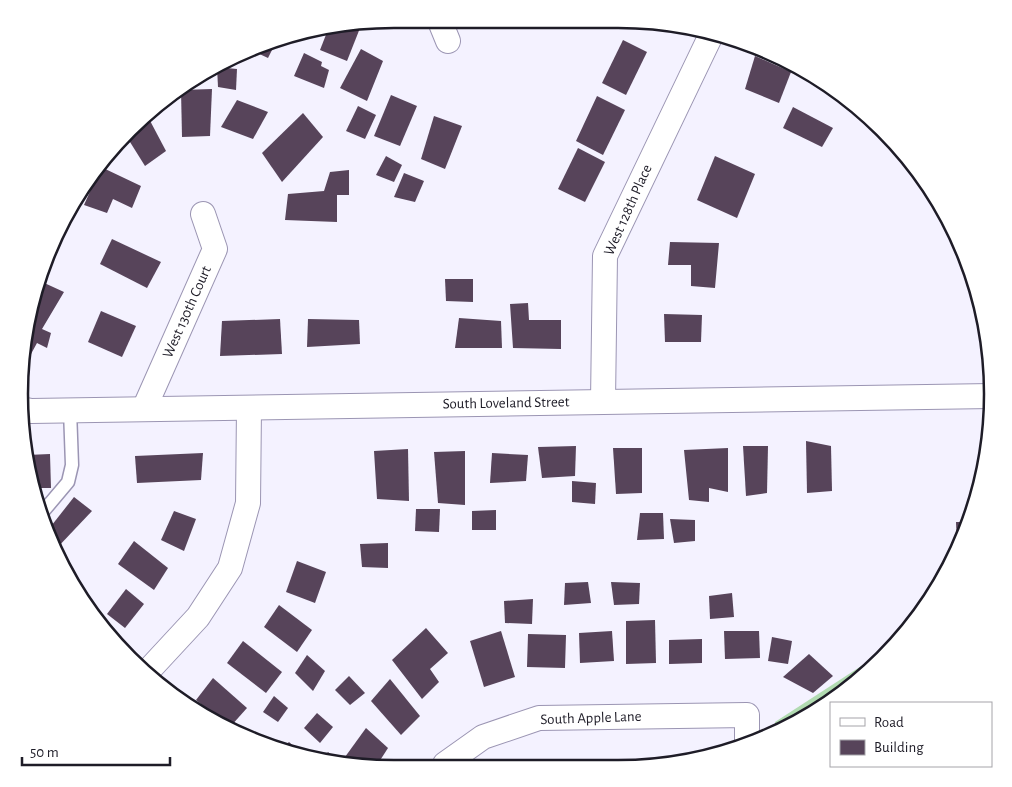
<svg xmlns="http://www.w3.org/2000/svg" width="1012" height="787" viewBox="0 0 1012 787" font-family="'Alegreya Sans',sans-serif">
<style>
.green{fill:#b1dbb1}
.building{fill:#57445a}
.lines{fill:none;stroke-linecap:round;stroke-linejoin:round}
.service-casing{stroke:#9b95b3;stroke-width:15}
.minor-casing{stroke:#9b95b3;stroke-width:26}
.service{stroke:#fff;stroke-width:12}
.minor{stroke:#fff;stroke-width:24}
.labels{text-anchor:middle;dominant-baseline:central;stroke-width:5;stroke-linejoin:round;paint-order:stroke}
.street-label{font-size:15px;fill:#1e1c27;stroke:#fff}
.rim{fill:none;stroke:#1e1c27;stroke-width:2.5}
</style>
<rect width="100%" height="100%" fill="#f4f2ff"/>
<path class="green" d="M 889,648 L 866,675 L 806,718 L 775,732 L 775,722 Z"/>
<g class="building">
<path d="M 362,23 L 347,61 L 320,50 L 329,27 Z"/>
<path d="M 306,30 L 302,40 L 288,35 L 296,32 Z"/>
<path d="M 277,40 L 268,58 L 251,50 Z"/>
<path d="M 623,40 L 647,52 L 626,95 L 602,83 Z"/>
<path d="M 361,49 L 383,61 L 367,101 L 340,88 Z"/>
<path d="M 304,53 L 322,62 L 321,66 L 329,70 L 324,88 L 294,76 Z"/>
<path d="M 755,56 L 791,72 L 779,103 L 745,89 Z"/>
<path d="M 217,67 L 237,69 L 236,90 L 218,87 Z"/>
<path d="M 212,89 L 210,136 L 182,137 L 181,90 Z"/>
<path d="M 391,95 L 417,106 L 400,146 L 374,136 Z"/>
<path d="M 597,96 L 625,110 L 603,155 L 576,141 Z"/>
<path d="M 237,100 L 268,112 L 253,139 L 221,127 Z"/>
<path d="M 358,106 L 376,115 L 365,139 L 346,131 Z"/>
<path d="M 793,107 L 833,128 L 822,147 L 783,128 Z"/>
<path d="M 303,113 L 323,137 L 282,182 L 262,153 Z"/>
<path d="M 147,115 L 166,151 L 145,166 L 125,134 L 128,129 Z"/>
<path d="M 434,116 L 462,126 L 445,169 L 421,159 Z"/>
<path d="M 578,148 L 605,162 L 585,202 L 558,189 Z"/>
<path d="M 386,156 L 402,165 L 394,182 L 376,175 Z"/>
<path d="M 715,156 L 755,174 L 737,218 L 697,200 Z"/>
<path d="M 101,167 L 141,186 L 132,208 L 113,199 L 107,213 L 84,205 Z"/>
<path d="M 349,170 L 349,195 L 337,195 L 337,222 L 285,220 L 288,194 L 324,191 L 330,172 Z"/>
<path d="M 404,173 L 424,181 L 415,202 L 394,197 Z"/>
<path d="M 112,239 L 161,262 L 147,288 L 100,264 Z"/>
<path d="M 670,242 L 719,243 L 715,288 L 691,286 L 691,265 L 668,265 Z"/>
<path d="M 445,279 L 473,279 L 473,302 L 446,301 Z"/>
<path d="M 40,281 L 64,292 L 42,329 L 51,333 L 47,348 L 37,343 L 31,354 L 24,351 L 31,297 Z"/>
<path d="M 528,303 L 529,320 L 561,320 L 561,349 L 513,348 L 510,304 Z"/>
<path d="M 101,311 L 136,326 L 122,357 L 88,342 Z"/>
<path d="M 664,314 L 702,315 L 701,342 L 665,342 Z"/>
<path d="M 459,318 L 501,321 L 502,348 L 455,348 Z"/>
<path d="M 280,319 L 282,354 L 220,356 L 222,321 Z"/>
<path d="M 308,319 L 359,320 L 360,344 L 307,347 Z"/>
<path d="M 806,441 L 831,446 L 832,491 L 807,493 Z"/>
<path d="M 576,446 L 575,476 L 542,478 L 538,447 Z"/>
<path d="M 743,446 L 768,446 L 767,493 L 746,496 Z"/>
<path d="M 613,448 L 642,448 L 642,493 L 616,494 Z"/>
<path d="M 728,448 L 728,492 L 709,488 L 709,502 L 689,500 L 684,450 Z"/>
<path d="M 408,449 L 409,501 L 377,499 L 374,451 Z"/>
<path d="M 465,451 L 465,505 L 438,503 L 434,452 Z"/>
<path d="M 203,453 L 201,480 L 137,483 L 135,456 Z"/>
<path d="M 492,453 L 528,455 L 526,481 L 490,483 Z"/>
<path d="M 50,454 L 51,488 L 31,488 L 27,455 Z"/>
<path d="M 572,481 L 596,483 L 595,504 L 572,502 Z"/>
<path d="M 74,497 L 92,511 L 56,549 L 48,530 Z"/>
<path d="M 416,509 L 440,509 L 439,532 L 415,531 Z"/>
<path d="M 496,510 L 496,530 L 472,530 L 472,511 Z"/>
<path d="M 174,511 L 196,519 L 184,551 L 161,540 Z"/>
<path d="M 640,513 L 663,513 L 664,539 L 637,540 Z"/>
<path d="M 670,519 L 695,520 L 695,541 L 674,543 Z"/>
<path d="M 956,522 L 969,522 L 960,545 L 957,545 Z"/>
<path d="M 134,541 L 168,568 L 154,590 L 118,564 Z"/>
<path d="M 388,543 L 388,568 L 362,567 L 360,544 Z"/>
<path d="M 297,561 L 326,572 L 315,603 L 286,592 Z"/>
<path d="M 588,582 L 591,603 L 564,605 L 565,583 Z"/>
<path d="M 611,582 L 640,583 L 639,604 L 614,605 Z"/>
<path d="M 126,589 L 144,604 L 125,628 L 107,614 Z"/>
<path d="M 732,593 L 734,617 L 710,619 L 709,596 Z"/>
<path d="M 533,599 L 532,624 L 505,623 L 504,601 Z"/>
<path d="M 279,605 L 312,630 L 297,652 L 264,627 Z"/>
<path d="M 655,620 L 656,663 L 626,664 L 626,621 Z"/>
<path d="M 426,628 L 448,653 L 430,669 L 439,682 L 422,699 L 392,660 Z"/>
<path d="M 501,631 L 515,677 L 484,687 L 470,641 Z"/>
<path d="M 612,631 L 614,661 L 580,663 L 579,633 Z"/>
<path d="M 724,631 L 759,631 L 760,658 L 725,659 Z"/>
<path d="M 528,634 L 566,635 L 565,668 L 527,667 Z"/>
<path d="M 772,637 L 792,641 L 788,664 L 768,661 Z"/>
<path d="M 702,639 L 702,663 L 669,664 L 669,640 Z"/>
<path d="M 243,641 L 282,672 L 266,693 L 227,663 Z"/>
<path d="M 809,654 L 833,676 L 813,693 L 783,677 Z"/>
<path d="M 307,655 L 325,671 L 313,691 L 295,673 Z"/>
<path d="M 349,676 L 365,693 L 350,705 L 335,690 Z"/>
<path d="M 213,678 L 247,708 L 230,727 L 196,700 Z"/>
<path d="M 390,679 L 420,716 L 401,735 L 371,701 Z"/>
<path d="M 274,696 L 288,708 L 278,722 L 263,712 Z"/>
<path d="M 317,713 L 333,727 L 320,743 L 304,728 Z"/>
<path d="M 366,728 L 388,748 L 379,762 L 351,762 L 345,757 Z"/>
<path d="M 289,742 L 306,757 L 281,749 Z"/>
<path d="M 328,752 L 338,761 L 321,761 Z"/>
</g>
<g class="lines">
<g class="service-casing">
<path id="service" d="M 41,514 L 68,482 L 72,465 L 70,410"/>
</g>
<g class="minor-casing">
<g id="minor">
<path d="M 439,19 L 448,41"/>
<path d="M 603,401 L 605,256 L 712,33"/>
<path d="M 21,409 L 31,411 C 351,406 671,400 992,396"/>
<path d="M 144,409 L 215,249 L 203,214"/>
<path d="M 147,672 L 198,617 L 230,568 L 248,503 L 249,408"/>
<path d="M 445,764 L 483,737 L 539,718 L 747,715 L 747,745"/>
</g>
</g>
<use href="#service" class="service"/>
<use href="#minor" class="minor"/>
</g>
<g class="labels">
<g class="street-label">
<text transform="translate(628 210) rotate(-66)">West 128th Place</text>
<text transform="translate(187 312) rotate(-66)">West 130th Court</text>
<text transform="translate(506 403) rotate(-1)">South Loveland Street</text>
<text transform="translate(591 718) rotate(-2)">South Apple Lane</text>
</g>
</g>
<path d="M0 0H1012V787H0ZM394 28H618A366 366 0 0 1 984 394V394A366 366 0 0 1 618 760H394A366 366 0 0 1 28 394V394A366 366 0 0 1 394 28Z" fill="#fff" fill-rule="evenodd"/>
<path class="rim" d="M394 28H618A366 366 0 0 1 984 394V394A366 366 0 0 1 618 760H394A366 366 0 0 1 28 394V394A366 366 0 0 1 394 28Z"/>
<rect x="830" y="702" width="162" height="65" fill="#ffffff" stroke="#a5a4a9"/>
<rect x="840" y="718" width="25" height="8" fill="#ffffff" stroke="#a5a4a9"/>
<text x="874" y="727" font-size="15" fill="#1e1c27">Road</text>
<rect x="840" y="740" width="25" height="15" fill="#57445a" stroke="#a5a4a9"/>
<text x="874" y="752" font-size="15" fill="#1e1c27">Building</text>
<path d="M22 757v8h148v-8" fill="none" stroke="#1e1c27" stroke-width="2.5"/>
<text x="30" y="757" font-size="15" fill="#1e1c27" stroke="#ffffff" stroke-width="4" paint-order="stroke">50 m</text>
</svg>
